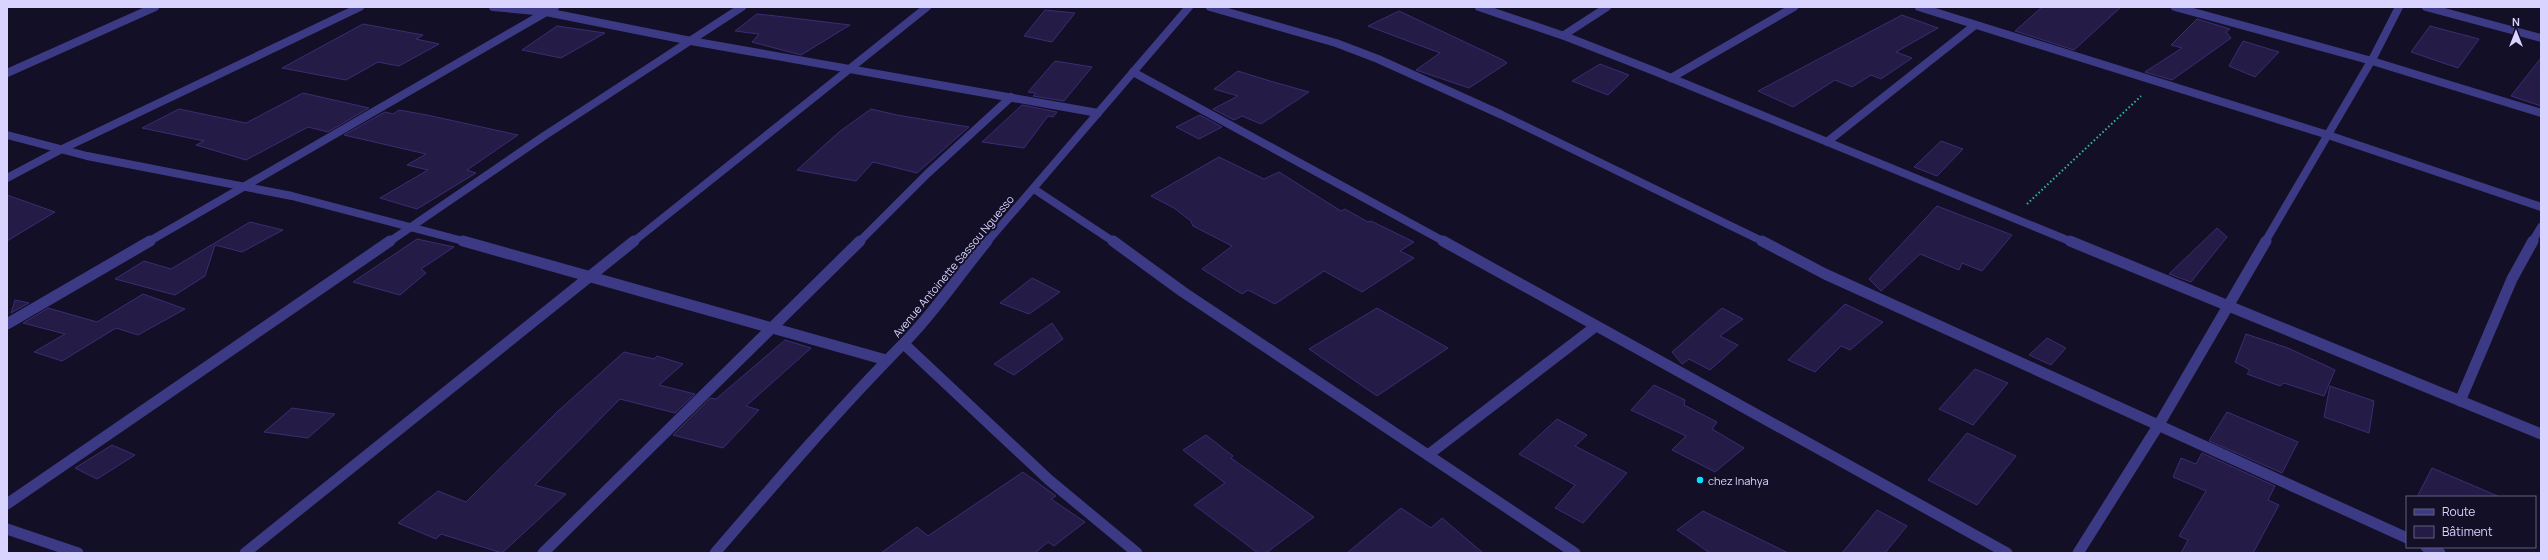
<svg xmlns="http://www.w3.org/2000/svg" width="2548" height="560" viewBox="0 0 2548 560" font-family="Manrope,sans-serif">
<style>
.building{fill:#241b47;stroke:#3b2d73}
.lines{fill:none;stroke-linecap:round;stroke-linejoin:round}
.path{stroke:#2fb8b0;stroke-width:2;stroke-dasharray:1.5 2.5;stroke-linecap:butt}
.minor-far1{stroke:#3d3a85;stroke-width:8}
.minor{stroke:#3d3a85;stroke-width:11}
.poi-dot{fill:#00e5ff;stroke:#130f26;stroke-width:1.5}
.labels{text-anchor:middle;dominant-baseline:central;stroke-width:4;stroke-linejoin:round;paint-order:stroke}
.street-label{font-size:11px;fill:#d9d4ff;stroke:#130f26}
.poi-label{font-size:11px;fill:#d9d4ff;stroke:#130f26;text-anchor:start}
</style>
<rect width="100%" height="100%" fill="#130f26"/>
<g class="building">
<path d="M 2042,7 L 2121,7 L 2074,50 L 2015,31 Z"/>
<path d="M 1045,10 L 1075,13 L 1052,42 L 1024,36 Z"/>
<path d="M 1399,11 L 1503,60 L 1507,63 L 1469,88 L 1416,70 L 1440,53 L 1368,26 Z"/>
<path d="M 757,14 L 776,16 L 850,25 L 801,55 L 752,42 L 759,34 L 735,31 Z"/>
<path d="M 1902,15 L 1938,28 L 1896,52 L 1912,58 L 1881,79 L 1871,75 L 1852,87 L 1835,80 L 1793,107 L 1758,91 Z"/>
<path d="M 2197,19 L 2230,29 L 2226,32 L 2231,38 L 2172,80 L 2145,72 L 2182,48 L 2171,45 Z"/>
<path d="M 363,24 L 423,35 L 416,39 L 439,44 L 399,66 L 378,62 L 346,80 L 282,68 Z"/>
<path d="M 557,26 L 605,33 L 561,58 L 522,50 Z"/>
<path d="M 2430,26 L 2479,39 L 2458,68 L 2411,52 Z"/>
<path d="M 2243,41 L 2279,52 L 2255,77 L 2229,66 Z"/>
<path d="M 2541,58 L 2541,106 L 2511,96 Z"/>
<path d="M 1055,61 L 1092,67 L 1064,101 L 1033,96 L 1036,93 L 1028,92 Z"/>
<path d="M 1600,64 L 1629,75 L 1608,95 L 1572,81 Z"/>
<path d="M 1238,71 L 1270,81 L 1309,92 L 1261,124 L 1242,116 L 1234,120 L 1213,109 L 1238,96 L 1214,89 Z"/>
<path d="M 303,93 L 369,108 L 328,132 L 308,127 L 246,160 L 196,145 L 204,141 L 142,128 L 179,109 L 246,123 Z"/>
<path d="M 1022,105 L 1057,112 L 1053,117 L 1048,116 L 1024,148 L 982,142 Z"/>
<path d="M 871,109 L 897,115 L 969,127 L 917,173 L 873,162 L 856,181 L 797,170 L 839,132 Z"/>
<path d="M 399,110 L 427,115 L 518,135 L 467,170 L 476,173 L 417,209 L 380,198 L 428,170 L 407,165 L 426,154 L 344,135 L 385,112 L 393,114 Z"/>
<path d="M 1200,115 L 1222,127 L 1199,139 L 1176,127 Z"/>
<path d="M 1941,141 L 1963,149 L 1937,176 L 1914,167 Z"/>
<path d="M 1219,157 L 1264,179 L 1279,172 L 1341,211 L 1345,209 L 1368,222 L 1371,221 L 1414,242 L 1400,251 L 1414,258 L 1362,292 L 1324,271 L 1275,304 L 1248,290 L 1242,294 L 1202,269 L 1232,246 L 1193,226 L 1191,221 L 1174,208 L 1151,196 Z"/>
<path d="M 7,195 L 55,212 L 7,241 Z"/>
<path d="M 1937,206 L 2012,235 L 1982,271 L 1962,263 L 1959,270 L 1920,254 L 1881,291 L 1869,279 Z"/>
<path d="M 250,222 L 283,230 L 242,252 L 215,245 L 205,276 L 175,295 L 115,279 L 144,261 L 171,269 Z"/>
<path d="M 2217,228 L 2227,237 L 2191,282 L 2169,274 Z"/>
<path d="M 417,239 L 454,247 L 421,269 L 426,273 L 400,295 L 353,282 Z"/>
<path d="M 1032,278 L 1060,292 L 1029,314 L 1000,303 Z"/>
<path d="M 143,294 L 185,309 L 138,335 L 116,328 L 62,361 L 34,352 L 65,334 L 23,323 L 48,308 L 97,322 Z"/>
<path d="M 15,300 L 29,303 L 11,313 Z"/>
<path d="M 1845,304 L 1883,322 L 1850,350 L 1841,346 L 1815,372 L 1788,360 Z"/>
<path d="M 1377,308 L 1448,348 L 1377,396 L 1309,349 Z"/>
<path d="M 1722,308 L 1743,319 L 1720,336 L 1738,345 L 1710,370 L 1689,359 L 1682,364 L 1672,352 Z"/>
<path d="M 1052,323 L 1063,339 L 1014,375 L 994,364 Z"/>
<path d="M 2246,334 L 2288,348 L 2335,370 L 2324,396 L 2284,383 L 2280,386 L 2247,374 L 2250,370 L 2235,362 Z"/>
<path d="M 2047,338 L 2066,348 L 2051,365 L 2029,355 Z"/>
<path d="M 785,340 L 811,348 L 746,406 L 759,410 L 723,448 L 673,435 L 710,398 L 716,399 Z"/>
<path d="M 624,352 L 654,359 L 657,356 L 683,364 L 659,385 L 695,394 L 675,413 L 620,399 L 535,485 L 566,494 L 502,553 L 441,534 L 436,539 L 398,523 L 438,491 L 466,502 L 557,412 Z"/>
<path d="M 1975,369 L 2008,383 L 1973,425 L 1939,409 Z"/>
<path d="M 1654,385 L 1685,400 L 1684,405 L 1717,422 L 1712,429 L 1744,448 L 1715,472 L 1672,450 L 1686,436 L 1631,410 Z"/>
<path d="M 2330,386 L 2374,401 L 2369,433 L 2324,417 Z"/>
<path d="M 292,408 L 335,414 L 308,438 L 264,432 Z"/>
<path d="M 2227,412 L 2298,442 L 2282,473 L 2209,441 Z"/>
<path d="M 1557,419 L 1587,435 L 1575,446 L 1627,473 L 1583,523 L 1555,508 L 1575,485 L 1519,454 Z"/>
<path d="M 1967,433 L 2016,456 L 1977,505 L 1928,480 Z"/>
<path d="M 1206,435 L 1233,456 L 1231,458 L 1314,517 L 1266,553 L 1258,553 L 1194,505 L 1225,483 L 1183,450 Z"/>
<path d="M 112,445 L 135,455 L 97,479 L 75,468 Z"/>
<path d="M 2202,453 L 2275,486 L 2268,500 L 2279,505 L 2253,553 L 2181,553 L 2188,540 L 2179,536 L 2206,491 L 2173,477 L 2181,458 L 2196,464 Z"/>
<path d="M 2432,468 L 2500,497 L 2417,497 Z"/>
<path d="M 1023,472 L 1056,496 L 1051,499 L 1085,522 L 1054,546 L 1048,542 L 1035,553 L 881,553 L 917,527 L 928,536 Z"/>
<path d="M 1401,508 L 1431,528 L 1442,518 L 1483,553 L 1347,553 Z"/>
<path d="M 1877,510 L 1907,526 L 1885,553 L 1842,553 Z"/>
<path d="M 1703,511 L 1788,553 L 1710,553 L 1677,530 Z"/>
</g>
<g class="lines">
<path class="path" d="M 2027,204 L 2141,96"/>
<g class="minor-far1">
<path d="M 493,7 L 546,12 L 691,41 L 1098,113"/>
<path d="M 1210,7 L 1336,43 L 1378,59 L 1502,115 L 1764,242"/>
<path d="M 1479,7 L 1567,37 L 1654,71 L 2072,242"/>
<path d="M 1919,7 L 2328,135 L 2541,207"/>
<path d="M 2175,7 L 2372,61 L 2541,113"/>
<path d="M 2426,7 L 2541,38"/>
<path d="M 1564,35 L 1607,7"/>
<path d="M 1133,72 L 1445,242"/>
<path d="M 7,73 L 155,7"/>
<path d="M 1671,78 L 1794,7"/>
<path d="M 7,135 L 87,156 L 292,196 L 467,242"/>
<path d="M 1827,142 L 1975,25"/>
<path d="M 7,178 L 58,151 L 360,7"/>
<path d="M 1034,189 L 1114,242"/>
<path d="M 148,242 L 555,7"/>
<path d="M 389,242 L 544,136 L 742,7"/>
<path d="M 633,242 L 927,7"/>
<path d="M 859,242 L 927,174 L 1011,97"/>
<path d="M 987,242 L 1189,7"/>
<path d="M 2265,242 L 2374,56 L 2399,7"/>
<path d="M 2532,242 L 2541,227"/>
</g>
<g class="minor">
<path d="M 463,241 L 886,360"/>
<path d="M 1113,241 L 1183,292 L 1575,553"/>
<path d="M 1443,241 L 2007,553"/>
<path d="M 1762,241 L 1825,274 L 2407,538"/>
<path d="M 2070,241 L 2541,434"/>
<path d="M 7,324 L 150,241"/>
<path d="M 904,344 L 1049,480 L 1137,553"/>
<path d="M 2460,401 L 2512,279 L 2533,241"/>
<path d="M 1428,455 L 1596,326"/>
<path d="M 7,504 L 390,241"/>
<path d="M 7,529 L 78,553"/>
<path d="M 2426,547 L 2440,553"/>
<path d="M 245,553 L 634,241"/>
<path d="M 543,553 L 860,241"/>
<path d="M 715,553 C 776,482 837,411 903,344 C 934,313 959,275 987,241"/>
<path d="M 2078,553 L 2158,426 L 2266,241"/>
</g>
</g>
<circle class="poi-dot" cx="1700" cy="480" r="4"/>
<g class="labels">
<g class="street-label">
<text transform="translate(953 266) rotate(-50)">Avenue Antoinette Sassou Nguesso</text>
</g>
<g class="poi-label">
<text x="1708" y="480">chez Inahya</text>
</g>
</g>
<rect width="2548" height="560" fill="none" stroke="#d9d4ff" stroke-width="16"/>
<rect x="2406" y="496" width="130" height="52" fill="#130f26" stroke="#625e7d"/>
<rect x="2414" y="509" width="20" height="6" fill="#3d3a85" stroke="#625e7d"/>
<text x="2442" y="516" font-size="12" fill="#d9d4ff">Route</text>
<rect x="2414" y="526" width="20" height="12" fill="#241b47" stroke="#625e7d"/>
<text x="2442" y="536" font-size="12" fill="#d9d4ff">Bâtiment</text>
<g transform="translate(2516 32)" stroke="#130f26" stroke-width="3" paint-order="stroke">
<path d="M0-3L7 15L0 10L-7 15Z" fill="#d9d4ff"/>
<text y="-6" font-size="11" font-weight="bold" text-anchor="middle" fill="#d9d4ff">N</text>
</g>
</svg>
